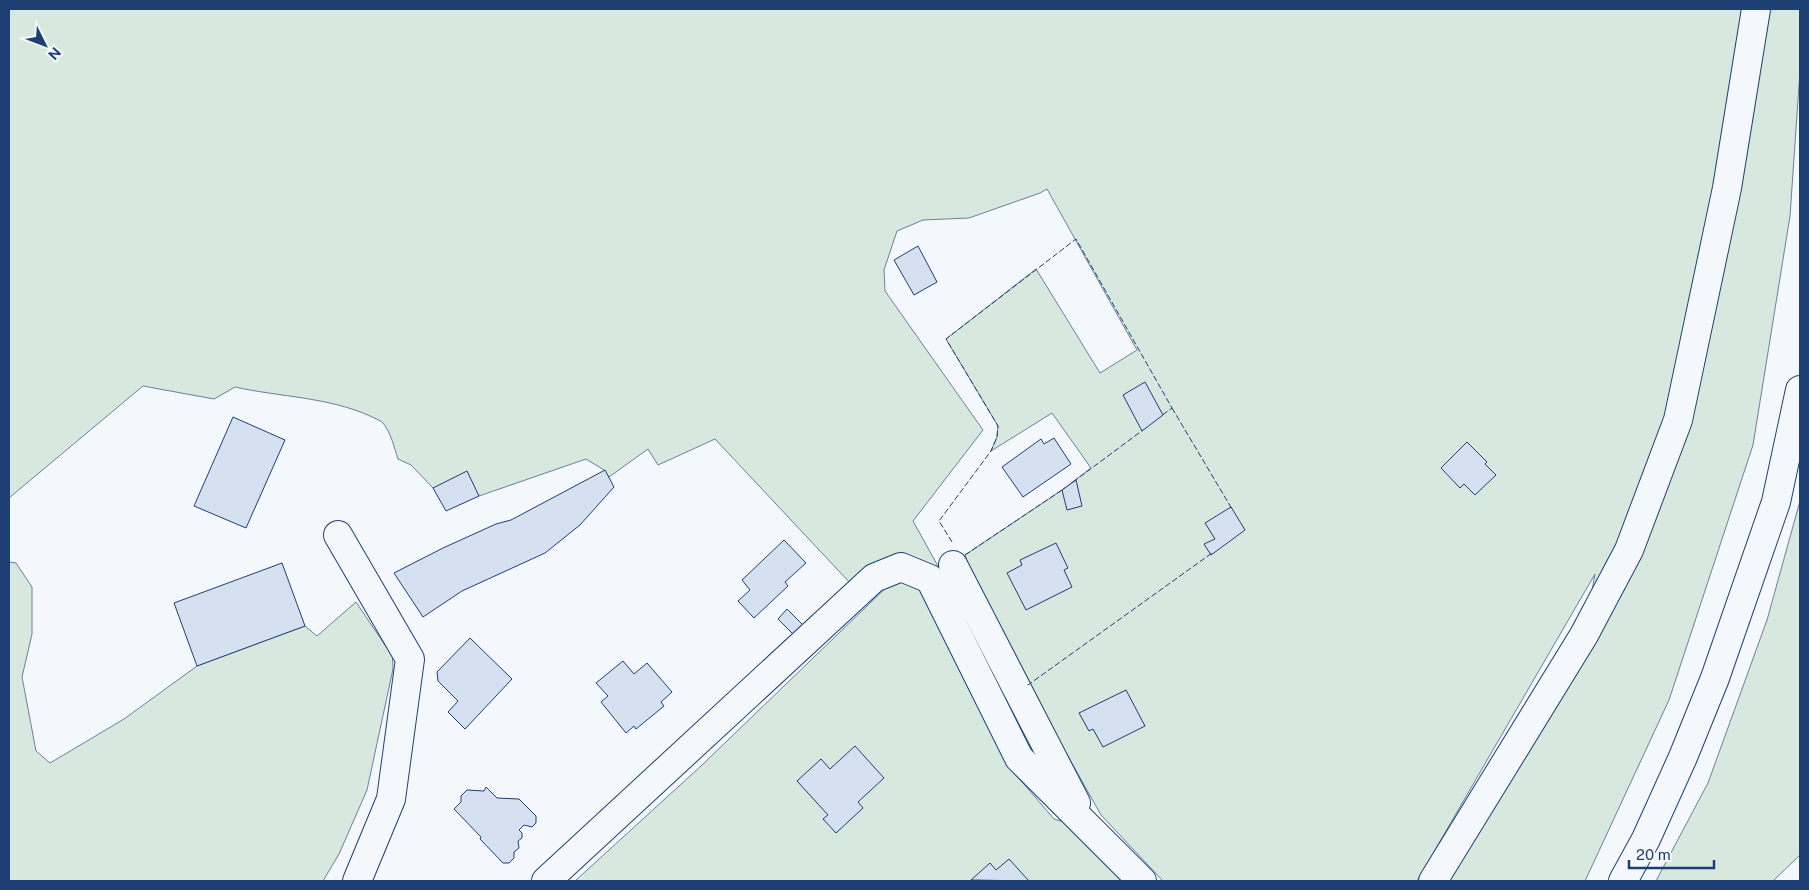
<svg xmlns="http://www.w3.org/2000/svg" width="1809" height="890" viewBox="0 0 1809 890" font-family="'Public Sans',sans-serif">
<style>
.green{fill:#d7e8df;stroke:#687fa3}
.building{fill:#d5e0f0;stroke:#1d3f73}
.lines{fill:none;stroke-linecap:round;stroke-linejoin:round}
.minor-casing{stroke:#1d3f73;stroke-width:30}
.highway-casing{stroke:#1d3f73;stroke-width:30}
.minor{stroke:#f4f7fb;stroke-width:28}
.highway{stroke:#f4f7fb;stroke-width:28}
.fence{stroke:#1d3f73;stroke-width:1;stroke-dasharray:6 2.5;stroke-linecap:butt}
</style>
<rect width="100%" height="100%" fill="#f4f7fb"/>
<g class="green">
<path d="M 9,9 L 1800,9 L 1800,71 L 1790,216 L 1753,445 L 1669,700 L 1585,881 L 1433,881 L 1584,635 L 1595,574 L 1417,881 L 1163,881 L 1101,815 L 1028,685 L 974,582 L 965,555 L 1062,490 L 1091,468 L 1052,413 L 991,451 L 997,437 L 998,426 L 946,339 L 1036,269 L 1100,373 L 1137,350 L 1047,189 L 1040,193 L 969,218 L 923,220 L 897,231 L 884,270 L 885,291 L 983,430 L 913,521 L 939,568 L 911,559 L 852,585 L 715,439 L 658,465 L 648,449 L 609,477 L 604,470 L 586,459 L 479,496 L 433,488 L 411,465 L 398,459 C 394,447 391,433 383,423 C 380,420 374,418 370,416 C 328,397 280,397 235,387 L 214,399 L 143,386 L 9,498 Z"/>
<path d="M 1800,501 L 1800,855 L 1773,881 L 1656,881 L 1708,783 L 1767,620 Z"/>
<path d="M 9,562 L 16,563 L 32,587 L 32,634 L 22,677 L 36,751 L 50,763 L 124,719 L 197,666 L 305,626 L 317,636 L 356,602 L 387,648 L 392,644 L 393,669 L 367,790 L 339,854 L 323,881 L 9,881 Z"/>
<path d="M 906,578 L 922,589 L 1010,768 L 1054,819 L 1078,826 L 1128,881 L 575,881 L 701,766 L 894,580 Z"/>
</g>
<g class="building">
<path d="M 918,246 L 937,282 L 914,295 L 894,260 Z"/>
<path d="M 1145,382 L 1163,415 L 1142,431 L 1123,395 Z"/>
<path d="M 233,417 L 285,440 L 246,528 L 194,506 Z"/>
<path d="M 1054,438 L 1071,464 L 1023,497 L 1002,467 L 1041,439 L 1044,444 Z"/>
<path d="M 1467,442 L 1487,462 L 1485,464 L 1496,475 L 1475,495 L 1464,484 L 1460,488 L 1441,468 Z"/>
<path d="M 605,470 L 614,487 L 580,525 L 545,553 L 462,591 L 423,617 L 394,573 L 443,548 L 496,524 L 511,520 Z"/>
<path d="M 467,471 L 479,496 L 446,511 L 433,488 Z"/>
<path d="M 1076,480 L 1082,506 L 1067,510 L 1062,490 Z"/>
<path d="M 1231,507 L 1245,530 L 1211,555 L 1204,544 L 1215,539 L 1205,523 Z"/>
<path d="M 784,540 L 806,563 L 785,582 L 788,586 L 754,618 L 738,601 L 750,590 L 742,580 Z"/>
<path d="M 1056,543 L 1068,568 L 1064,570 L 1072,587 L 1026,610 L 1007,573 L 1022,565 L 1020,560 Z"/>
<path d="M 282,563 L 305,626 L 197,666 L 174,603 Z"/>
<path d="M 787,609 L 807,629 L 797,638 L 778,619 Z"/>
<path d="M 470,638 L 512,679 L 465,729 L 448,712 L 458,701 L 438,681 L 437,672 Z"/>
<path d="M 623,661 L 634,674 L 647,663 L 672,692 L 661,702 L 664,706 L 636,729 L 634,726 L 626,733 L 601,702 L 608,696 L 596,683 Z"/>
<path d="M 1126,690 L 1145,726 L 1103,747 L 1093,729 L 1089,731 L 1079,713 Z"/>
<path d="M 855,746 L 884,778 L 858,802 L 863,808 L 836,833 L 823,819 L 828,815 L 797,781 L 821,759 L 830,769 Z"/>
<path d="M 486,787 L 497,798 L 519,799 L 536,816 L 536,823 L 532,827 L 524,825 L 519,830 L 522,833 L 522,838 L 518,841 L 519,848 L 514,852 L 514,858 L 509,863 L 503,863 L 480,839 L 481,837 L 454,809 L 461,802 L 461,796 L 467,790 L 484,791 Z"/>
<path d="M 1009,859 L 1029,881 L 971,880 L 990,863 L 996,870 Z"/>
</g>
<g class="lines">
<g class="minor-casing">
<g id="minor">
<path d="M 338,535 L 410,659 L 391,799 L 357,881"/>
<path d="M 953,565 L 1076,803"/>
<path d="M 546,881 L 874,578 L 901,567 L 930,579 L 1019,758 L 1142,881"/>
<path d="M 1433,881 L 1584,635 L 1629,550 L 1678,420 L 1727,188 L 1756,9"/>
</g>
</g>
<g class="highway-casing">
<path id="highway" d="M 1623,881 L 1646,839 L 1683,757 L 1715,678 L 1776,502 L 1800,390"/>
</g>
<use href="#minor" class="minor"/>
<use href="#highway" class="highway"/>
<g class="fence">
<path d="M 1172,408 L 1232,509"/>
<path d="M 1073,482 L 1143,430"/>
<path d="M 952,542 L 939,521 L 991,451 L 997,437 L 998,426 L 946,339 L 1076,239 L 1172,408 L 1161,416"/>
<path d="M 965,555 L 1065,488"/>
<path d="M 1028,684 L 1028,685 L 1212,553"/>
</g>
</g>
<rect width="1809" height="890" fill="none" stroke="#1d3f73" stroke-width="20"/>
<g transform="translate(45 45) rotate(132)" stroke="#f4f7fb" stroke-width="4" paint-order="stroke">
<path d="M0-4L9 19L0 12L-9 19Z" fill="#1d3f73"/>
<text y="-8" font-size="14" font-weight="bold" text-anchor="middle" fill="#1d3f73">N</text>
</g>
<path d="M1629 860v8h85v-8" fill="none" stroke="#1d3f73" stroke-width="2.5"/>
<text x="1636" y="860" font-size="15" fill="#1d3f73" stroke="#f4f7fb" stroke-width="4" paint-order="stroke">20 m</text>
</svg>
